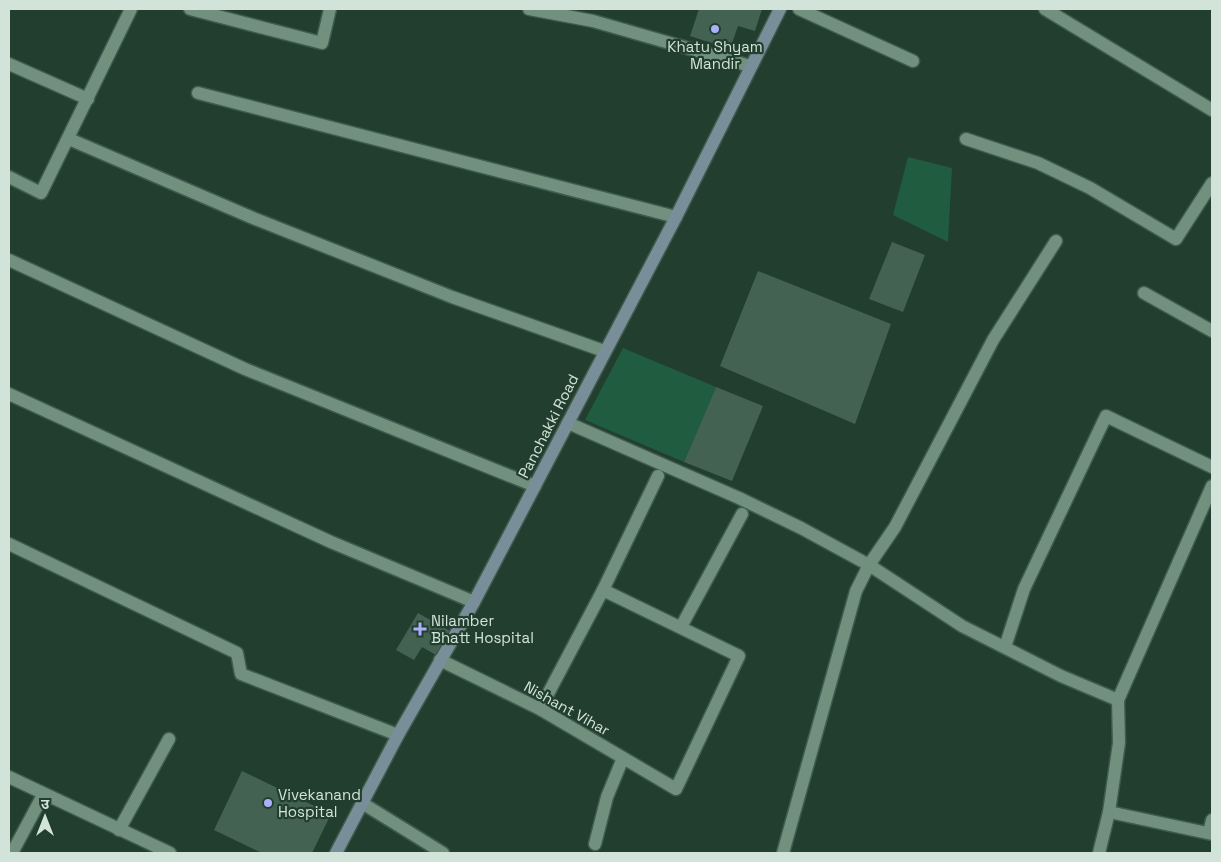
<svg xmlns="http://www.w3.org/2000/svg" width="1221" height="862" viewBox="0 0 1221 862" font-family="'Space Grotesk','Noto Sans Devanagari',sans-serif">
<style>
.green{fill:#1f5c40}
.building{fill:#446251}
.lines{fill:none;stroke-linecap:round;stroke-linejoin:round}
.minor-casing{stroke:#405a4d;stroke-width:15}
.secondary-casing{stroke:#405a4d;stroke-width:15}
.minor{stroke:#71907e;stroke-width:12}
.secondary{stroke:#788e99;stroke-width:12}
.poi-dot{fill:#acaffb;stroke:#223e2f;stroke-width:2}
.labels{text-anchor:middle;dominant-baseline:central;stroke-width:4.5;stroke-linejoin:round;paint-order:stroke}
.poi-label{font-size:15px;fill:#d2e3d9;stroke:#223e2f;text-anchor:start}
.street-label{font-size:15px;fill:#d2e3d9;stroke:#223e2f}
</style>
<rect width="100%" height="100%" fill="#223e2f"/>
<g class="green">
<path d="M 908,157 L 952,168 L 948,242 L 893,215 Z"/>
<path d="M 623,348 L 716,387 L 684,462 L 585,420 Z"/>
</g>
<g class="building">
<path d="M 699,9 L 762,9 L 755,31 L 738,26 L 730,49 L 690,36 Z"/>
<path d="M 892,242 L 925,255 L 903,312 L 869,299 Z"/>
<path d="M 758,271 L 891,324 L 855,424 L 720,366 Z"/>
<path d="M 716,387 L 763,406 L 732,481 L 684,462 Z"/>
<path d="M 418,613 L 450,631 L 436,655 L 422,647 L 414,660 L 396,650 Z"/>
<path d="M 242,771 L 331,814 L 312,853 L 262,853 L 214,830 Z"/>
</g>
<g class="lines">
<g class="minor-casing">
<g id="minor">
<path d="M 190,9 L 322,43 L 330,9"/>
<path d="M 529,9 L 593,21 L 750,66"/>
<path d="M 799,9 L 913,61"/>
<path d="M 1045,9 L 1212,110"/>
<path d="M 9,64 L 88,99"/>
<path d="M 198,93 L 676,217"/>
<path d="M 69,139 L 253,218 L 452,297 L 604,351"/>
<path d="M 966,139 L 1038,163 L 1090,188 L 1176,239 L 1212,183"/>
<path d="M 9,177 L 41,193 L 131,9"/>
<path d="M 9,260 L 245,369 L 535,486"/>
<path d="M 1144,293 L 1212,331"/>
<path d="M 9,394 L 331,542 L 474,602"/>
<path d="M 568,423 L 739,498 L 801,528 L 869,565 L 962,626 L 1061,676 L 1118,700 L 1119,743 L 1109,812 L 1099,853"/>
<path d="M 9,544 L 237,653 L 241,674 L 398,735"/>
<path d="M 681,627 L 742,514"/>
<path d="M 1005,647 L 1024,589 L 1106,416 L 1212,467"/>
<path d="M 440,660 L 540,709 L 676,789 L 739,656 L 603,590"/>
<path d="M 1118,700 L 1212,486"/>
<path d="M 540,709 L 603,590 L 658,476"/>
<path d="M 9,777 L 170,853"/>
<path d="M 362,803 L 443,853"/>
<path d="M 1109,812 L 1212,834"/>
<path d="M 119,830 L 169,739"/>
<path d="M 1209,833 L 1212,820"/>
<path d="M 595,844 L 607,797 L 623,758"/>
<path d="M 12,853 L 43,795"/>
<path d="M 783,853 L 856,591 L 869,565 L 895,527 L 993,340 L 1056,241"/>
</g>
</g>
<g class="secondary-casing">
<path id="secondary" d="M 336,853 L 398,735 L 474,602 L 676,217 L 780,9"/>
</g>
<use href="#minor" class="minor"/>
<use href="#secondary" class="secondary"/>
</g>
<g class="poi-dot">
<circle cx="715" cy="29" r="5"/>
<path d="M417.5 621.5h5v5h5v5h-5v5h-5v-5h-5v-5h5z"/>
<circle cx="268" cy="803" r="5"/>
</g>
<g class="labels">
<g class="poi-label">
<text x="715" y="46" text-anchor="middle">Khatu Shyam<tspan x="715" dy="17">Mandir</tspan></text>
<text x="431" y="620">Nilamber<tspan x="431" dy="17">Bhatt Hospital</tspan></text>
<text x="278" y="794">Vivekanand<tspan x="278" dy="17">Hospital</tspan></text>
</g>
<g class="street-label">
<text transform="translate(548 426) rotate(-63)">Panchakki Road</text>
<text transform="translate(567 708) rotate(29)">Nishant Vihar</text>
</g>
</g>
<rect width="1221" height="862" fill="none" stroke="#d2e3d9" stroke-width="20"/>
<g transform="translate(45 817)" stroke="#223e2f" stroke-width="4" paint-order="stroke">
<path d="M0-4L9 19L0 12L-9 19Z" fill="#d2e3d9"/>
<text y="-8" font-size="14" font-weight="bold" text-anchor="middle" fill="#d2e3d9">उ</text>
</g>
</svg>
